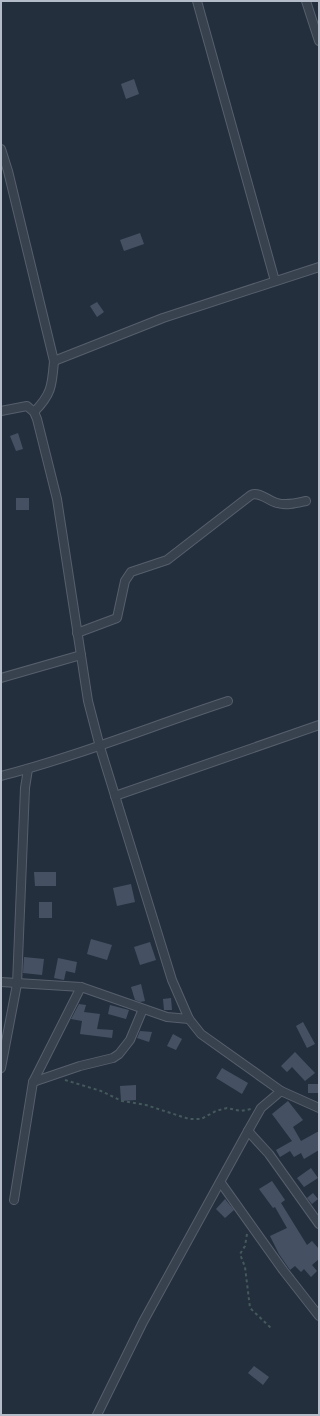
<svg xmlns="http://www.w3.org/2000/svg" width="320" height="1416" viewBox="0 0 320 1416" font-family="'Exo 2',sans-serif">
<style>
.building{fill:#455162}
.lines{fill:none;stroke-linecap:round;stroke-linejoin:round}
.street-casing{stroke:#565f6c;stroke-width:10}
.path{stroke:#44595c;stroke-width:2;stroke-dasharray:3 3;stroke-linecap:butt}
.street{stroke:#38414e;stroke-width:8}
</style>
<rect width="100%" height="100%" fill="#242f3e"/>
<g class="building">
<path d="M 134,79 L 139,94 L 126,99 L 121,84 Z"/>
<path d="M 140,233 L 144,244 L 124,251 L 120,240 Z"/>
<path d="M 97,302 L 104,312 L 97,317 L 90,306 Z"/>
<path d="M 18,433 L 23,449 L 16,451 L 10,436 Z"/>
<rect x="16" y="498" width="13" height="12"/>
<path d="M 34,872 L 56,872 L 56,886 L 35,886 Z"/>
<path d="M 131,884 L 135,902 L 117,906 L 113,888 Z"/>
<rect x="39" y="902" width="13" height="16"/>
<path d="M 91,939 L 112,945 L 107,960 L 87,954 Z"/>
<path d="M 150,942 L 156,960 L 140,965 L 134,947 Z"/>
<path d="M 24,957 L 44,959 L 42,975 L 23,973 Z"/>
<path d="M 58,958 L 77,962 L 75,973 L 66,971 L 64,980 L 54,978 Z"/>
<path d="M 141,984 L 145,1001 L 140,1002 L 135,1000 L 131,987 Z"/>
<path d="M 171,998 L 172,1010 L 164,1010 L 163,999 Z"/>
<path d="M 79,1004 L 86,1005 L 84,1012 L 100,1014 L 97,1029 L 113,1030 L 112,1038 L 80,1034 L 82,1021 L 71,1019 Z"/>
<path d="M 110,1005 L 129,1010 L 126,1019 L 108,1014 Z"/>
<path d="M 303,1022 L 315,1044 L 307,1048 L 296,1026 Z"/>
<path d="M 140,1031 L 152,1032 L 149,1042 L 137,1038 Z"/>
<path d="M 173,1034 L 182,1039 L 176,1050 L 167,1046 Z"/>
<path d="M 295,1052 L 315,1073 L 305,1081 L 292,1067 L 287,1072 L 281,1066 Z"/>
<path d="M 222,1068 L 248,1083 L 242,1094 L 216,1078 Z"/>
<rect x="308" y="1084" width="11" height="9"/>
<path d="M 136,1085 L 136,1100 L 121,1101 L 120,1086 Z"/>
<path d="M 288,1101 L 303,1120 L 293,1127 L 301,1141 L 319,1131 L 319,1150 L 304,1159 L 301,1153 L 294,1157 L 290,1151 L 280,1157 L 276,1150 L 292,1141 L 272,1114 Z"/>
<path d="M 311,1168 L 318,1178 L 304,1187 L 297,1178 Z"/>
<path d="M 272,1181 L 285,1200 L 281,1203 L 307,1245 L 312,1241 L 319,1249 L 319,1259 L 312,1265 L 317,1271 L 311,1277 L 304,1269 L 301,1272 L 295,1266 L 290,1270 L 279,1254 L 270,1236 L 287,1228 L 275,1207 L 273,1208 L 259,1189 Z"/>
<path d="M 313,1193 L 318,1199 L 312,1204 L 307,1198 Z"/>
<path d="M 225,1199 L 234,1210 L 225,1218 L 216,1209 Z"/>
<path d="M 254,1366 L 269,1377 L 263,1385 L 248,1373 Z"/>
</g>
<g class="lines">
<g class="street-casing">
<g id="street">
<path d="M 197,1 L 275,281"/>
<path d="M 306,1 L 319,41"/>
<path d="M 1,149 L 8,171 L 54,361 C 52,385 52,394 34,412"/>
<path d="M 54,361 L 163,318 L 319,267"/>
<path d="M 1,411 L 27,406 L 34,412 L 37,419 L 57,499 L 88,701 L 100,747 L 172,980 L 189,1019 L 201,1034 L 281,1091 L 319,1108"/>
<path d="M 77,633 L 117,618 L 125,581 L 131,572 L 167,560 L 251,495 C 259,491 269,501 277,503 C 287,506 297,503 306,501"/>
<path d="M 1,678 L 81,655"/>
<path d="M 1,776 C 78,756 152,726 228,701"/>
<path d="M 115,796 L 319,725"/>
<path d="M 1,982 L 81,987 L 167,1017 L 189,1019"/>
<path d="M 1,1068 L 17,984 L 25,788 L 28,769"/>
<path d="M 33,1082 L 80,1066 L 113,1058 L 119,1054 L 130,1040 L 143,1009"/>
<path d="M 248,1131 L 269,1154 L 319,1224"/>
<path d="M 221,1183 L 283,1270 L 319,1316"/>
<path d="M 14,1200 L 33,1082 L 81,987"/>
<path d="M 97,1415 L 143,1322 L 248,1131 L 261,1108 L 281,1091"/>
</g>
</g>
<g class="path">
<path d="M 65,1080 L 101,1091 L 122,1101 L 146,1105 L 189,1119 L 201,1119 L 216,1111 L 227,1108 L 241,1111 L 251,1109"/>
<path d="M 247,1234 L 245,1246 L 240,1254 L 245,1267 L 250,1308 L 272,1329"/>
</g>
<use href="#street" class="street"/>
</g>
<rect width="320" height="1416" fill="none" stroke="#b4bcc9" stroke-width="4"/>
</svg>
